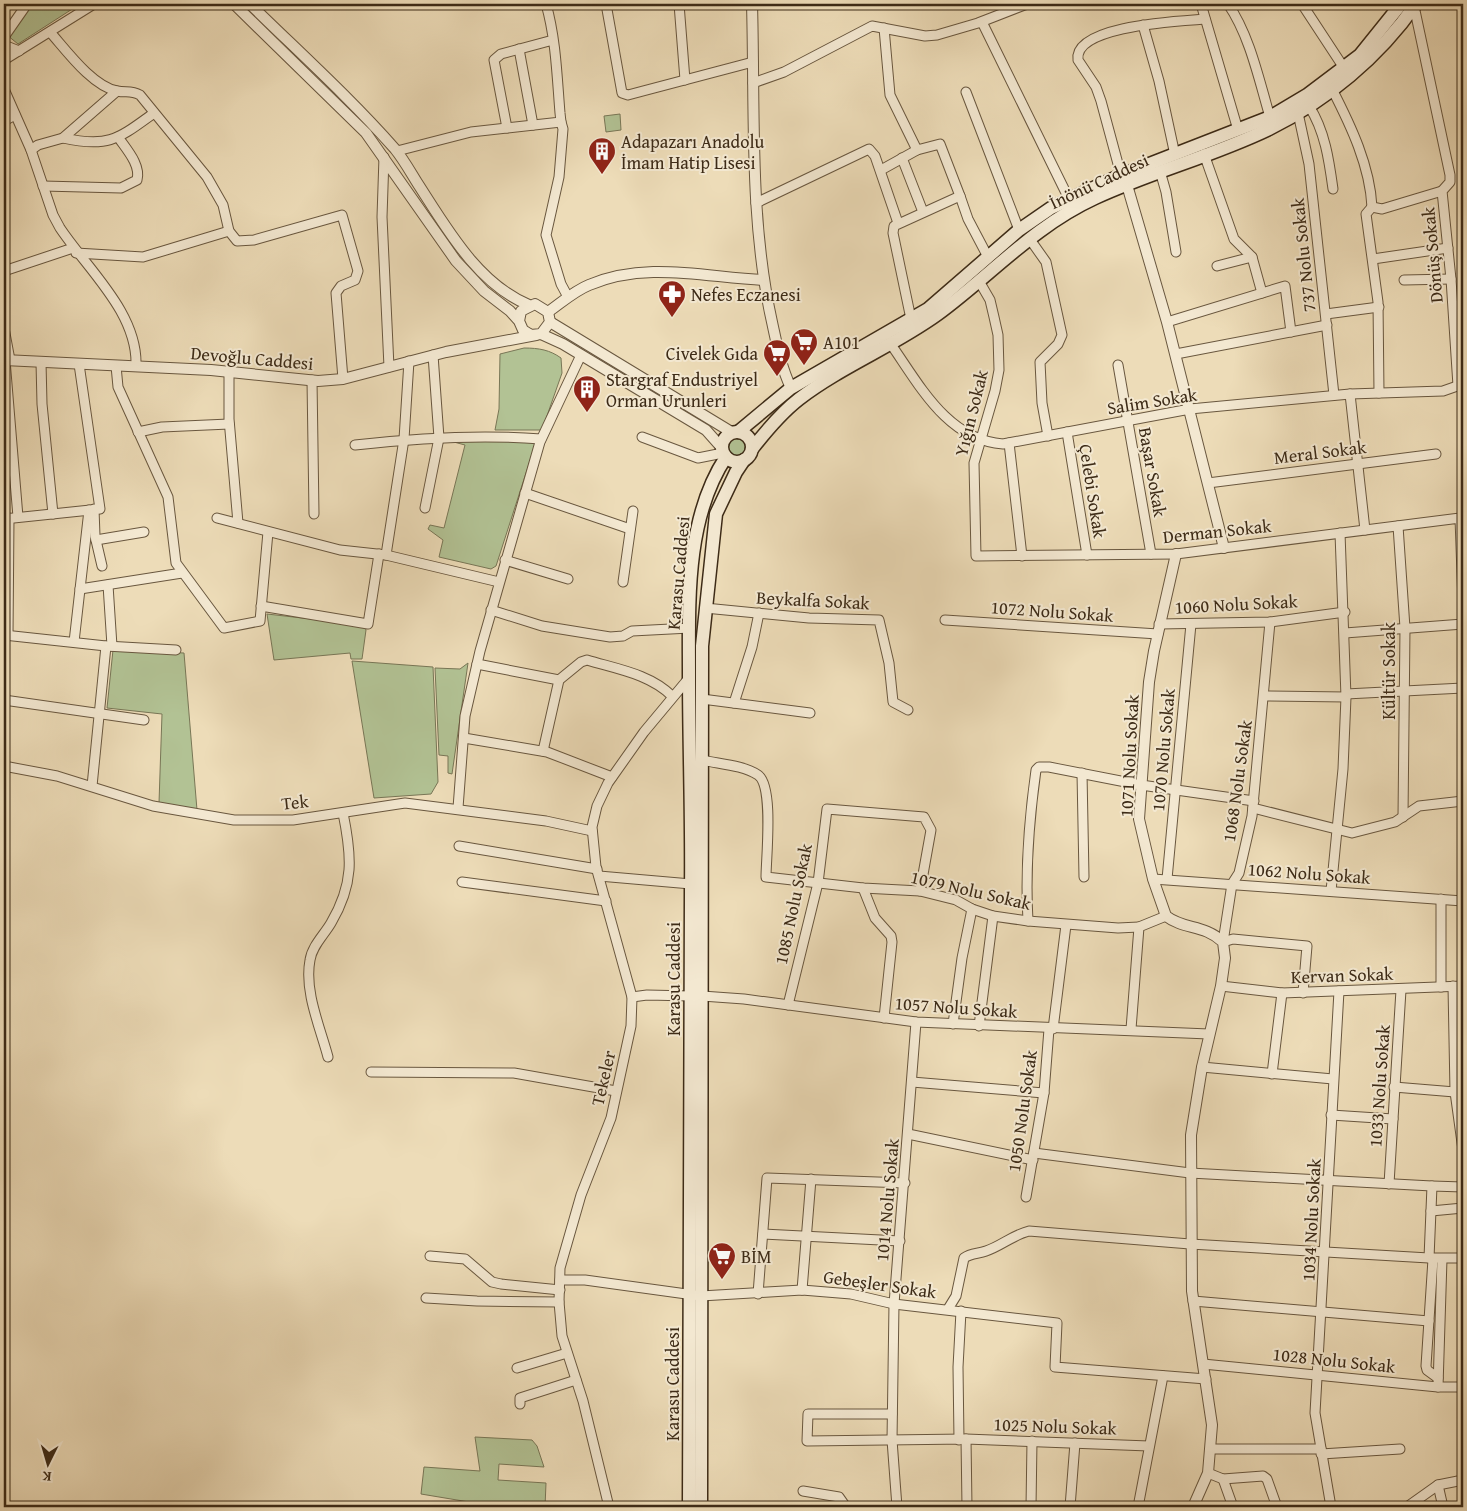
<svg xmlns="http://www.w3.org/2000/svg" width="1467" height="1511" viewBox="0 0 1467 1511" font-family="'Gentium Book Plus',serif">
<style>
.green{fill:#b2c294;stroke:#787656}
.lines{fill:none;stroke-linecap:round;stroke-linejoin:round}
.minor-casing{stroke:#69573f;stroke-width:11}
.tertiary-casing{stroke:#69573f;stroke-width:12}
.secondary-casing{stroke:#3d2b17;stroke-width:15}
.minor{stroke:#f3e8d1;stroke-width:9}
.tertiary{stroke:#f3e8d1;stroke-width:10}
.secondary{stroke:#f3e8d1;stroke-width:12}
.labels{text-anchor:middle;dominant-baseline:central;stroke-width:4;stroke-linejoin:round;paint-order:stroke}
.poi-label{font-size:18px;fill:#3d2b17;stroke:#f3e8d1;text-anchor:start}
.street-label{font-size:18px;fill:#3d2b17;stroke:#f3e8d1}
</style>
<rect width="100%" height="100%" fill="#eddcb8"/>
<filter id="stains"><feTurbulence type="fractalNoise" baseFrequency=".004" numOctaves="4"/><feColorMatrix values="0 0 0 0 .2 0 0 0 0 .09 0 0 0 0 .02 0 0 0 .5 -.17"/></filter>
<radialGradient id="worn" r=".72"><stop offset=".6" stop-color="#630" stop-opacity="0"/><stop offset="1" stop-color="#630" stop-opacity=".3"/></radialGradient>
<g class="green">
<path d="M 30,4 L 80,4 L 18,44 L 7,35 Z"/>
<path d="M 620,114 L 621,130 L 606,132 L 604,116 Z"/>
<path d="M 524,348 C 539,348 550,350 561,358 L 562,373 L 542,430 L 495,430 L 499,409 L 500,354 Z"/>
<circle cx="737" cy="447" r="9"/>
<path d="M 454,438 L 536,442 L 496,566 L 491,569 L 439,557 L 443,540 L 428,529 L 430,525 L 444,528 L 465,445 L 450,441 Z"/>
<path d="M 267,614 L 364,625 L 366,630 L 362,659 L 351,659 L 350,653 L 274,660 Z"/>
<path d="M 113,650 L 184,653 L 197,810 L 159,803 L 162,714 L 107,708 Z"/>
<path d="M 352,661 L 433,667 L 438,782 L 431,794 L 374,798 Z"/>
<path d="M 468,663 L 452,774 L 448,773 L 448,756 L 439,755 L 435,668 L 460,669 Z"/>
<path d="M 475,1437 L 532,1440 L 537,1446 L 544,1467 L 499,1464 L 498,1480 L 546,1483 L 545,1507 L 499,1507 L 421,1494 L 424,1467 L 480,1471 Z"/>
</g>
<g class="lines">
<g class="minor-casing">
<g id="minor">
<path d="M 546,4 C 556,39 557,77 560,113 L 561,122 L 507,128 L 494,60 L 501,54 L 553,40"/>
<path d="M 606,4 L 622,93 L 628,95 L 643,91 L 753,62"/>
<path d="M 679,4 L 685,80"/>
<path d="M 1201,4 L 1238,130"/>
<path d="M 1228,4 C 1250,36 1259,80 1270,117"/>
<path d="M 1302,4 L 1344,68"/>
<path d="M 1414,6 L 1450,175 L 1450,182 L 1442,191 L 1451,279 L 1458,386"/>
<path d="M 982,22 L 1069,199"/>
<path d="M 1143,25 L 1159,81 L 1175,155"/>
<path d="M 884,28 L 890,95 L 917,150 L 940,144 L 960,196 L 894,226 L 893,233 L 911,319"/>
<path d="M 50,32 C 66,50 92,86 117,91 C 126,93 131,90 140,95 L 207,177 L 223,205 L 229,231 L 237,241 L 254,240 L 342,215 L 358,271 L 355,280 L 341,286 L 336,293 L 343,379"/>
<path d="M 4,37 L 27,4"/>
<path d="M 4,45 L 19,51"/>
<path d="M 519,49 L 533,125"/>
<path d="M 4,60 L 94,4"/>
<path d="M 753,83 L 784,72 L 872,26 L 925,36 L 937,35 L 978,23 L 1027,4"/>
<path d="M 4,89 L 31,150 L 53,215 L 60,228 C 88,270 138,313 136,366"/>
<path d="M 1332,89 C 1351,126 1370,166 1372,207"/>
<path d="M 966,92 L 1019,230"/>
<path d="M 1309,106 C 1325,131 1329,160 1333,189"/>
<path d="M 1298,113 L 1309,164 L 1334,395"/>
<path d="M 4,121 L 15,115"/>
<path d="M 561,122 L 563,129 L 559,177 L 546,235 L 561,284 L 568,297"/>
<path d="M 63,138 C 109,148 118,139 154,113"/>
<path d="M 31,150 L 38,145 L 63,138 L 117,91"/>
<path d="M 397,151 L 471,132 L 507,128"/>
<path d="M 1204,154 L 1234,239 L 1252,257 L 1262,293"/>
<path d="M 384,157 L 382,217 L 389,367"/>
<path d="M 902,158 L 923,212"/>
<path d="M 881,170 L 917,150"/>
<path d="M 1160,171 L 1166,192 L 1176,252"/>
<path d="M 1121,175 L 1101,101 L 1096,87 L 1078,60 C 1073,25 1182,21 1205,19"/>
<path d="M 43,186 L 121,188 L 137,180 C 141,165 127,150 118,137"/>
<path d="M 960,196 L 968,219 L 988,257"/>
<path d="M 756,203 L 869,149 L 875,156 L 898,223"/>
<path d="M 1372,207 L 1366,214 L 1378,302 L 1379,393"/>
<path d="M 1372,207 L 1382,209 L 1442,191"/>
<path d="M 1029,238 L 1046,262 L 1062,335 L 1058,344 L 1040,362 L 1042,403 L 1048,436"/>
<path d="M 76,253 L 143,257 L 229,231"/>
<path d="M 1373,259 L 1448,248"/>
<path d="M 1217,266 L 1252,257"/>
<path d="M 4,271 L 73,248"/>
<path d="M 1404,280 L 1451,279"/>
<path d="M 979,281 L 990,300 L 994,317 L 998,335 L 999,370 L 995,391 L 974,463 L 976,556 L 1176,554 L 1460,518 L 1463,602"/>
<path d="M 1326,314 L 1379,307"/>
<path d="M 1167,322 L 1285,286 L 1291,332"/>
<path d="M 4,328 L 10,360"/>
<path d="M 890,343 C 919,384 947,440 1003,444 L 1190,409 L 1350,394 L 1443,391 L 1463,384"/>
<path d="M 1176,354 L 1327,325"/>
<path d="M 5,360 L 18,517"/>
<path d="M 41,362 L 42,404 L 53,514"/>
<path d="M 1118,365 L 1151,554"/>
<path d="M 116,366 L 118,387 L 168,497 L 176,563 L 224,628 L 260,621 L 268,532"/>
<path d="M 229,372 L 229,419 L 238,523"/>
<path d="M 312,380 L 314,514"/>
<path d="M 1350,394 L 1365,530"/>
<path d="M 138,432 L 162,427 L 229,424"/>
<path d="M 1067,432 L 1087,555"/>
<path d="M 642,437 L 698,458 L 723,453"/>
<path d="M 1009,443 L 1022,556"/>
<path d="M 355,445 C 417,438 478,434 541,439"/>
<path d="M 1208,483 L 1436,454"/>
<path d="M 525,493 L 630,529"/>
<path d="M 425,508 L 439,438 L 433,355"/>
<path d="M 94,509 L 95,536 L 102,566"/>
<path d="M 217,518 L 340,550 L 386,555 L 499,582"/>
<path d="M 4,519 L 100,509 L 79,364"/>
<path d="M 1398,526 L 1405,628 L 1403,817"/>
<path d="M 96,540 L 144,532"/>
<path d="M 386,555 L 404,439 L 409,361"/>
<path d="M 505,560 L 568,579"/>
<path d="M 623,582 L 633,511"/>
<path d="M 108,585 L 112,646"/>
<path d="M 80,589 L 182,573"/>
<path d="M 261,606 L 368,624 L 379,554"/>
<path d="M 705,608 L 809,618 L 879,620 L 889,663 L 893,702 L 908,710"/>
<path d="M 491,610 L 542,626 L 610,637 L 623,636 L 632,631 L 690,628"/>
<path d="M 945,620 L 1158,634"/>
<path d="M 1270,622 L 1252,816 L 1239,873 L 1232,884 L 1223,942 L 1233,939 L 1307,946 L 1303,993"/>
<path d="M 1159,624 L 1270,622 L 1345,612"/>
<path d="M 1345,633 L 1463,624"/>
<path d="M 4,635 L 106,646 L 176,650"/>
<path d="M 8,635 L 9,518"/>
<path d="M 74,642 L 89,510"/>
<path d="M 477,664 L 559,680"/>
<path d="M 1346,694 L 1463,688"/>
<path d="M 1264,696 L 1346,697"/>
<path d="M 702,699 L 810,713"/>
<path d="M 4,700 L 144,720"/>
<path d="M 734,703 L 752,647 L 759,613"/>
<path d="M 464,738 L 547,752 L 612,777"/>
<path d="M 543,751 L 559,680 L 581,662 L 587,660 C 617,669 650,674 672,696"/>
<path d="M 702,760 C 719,764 743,765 758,775 C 774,786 766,858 766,877 L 863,888 L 920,891 L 956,900 L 972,909 L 993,916 L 1028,921 L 1118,928 L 1139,927"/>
<path d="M 4,766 L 57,776 L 153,806 L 234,820 L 293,820 L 405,803 L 546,821 L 592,831"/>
<path d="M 1082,773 L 1084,877"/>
<path d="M 92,786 L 106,646"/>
<path d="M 458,808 L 465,716 L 480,651 L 540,442 L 581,355"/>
<path d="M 1253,808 L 1352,833 L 1395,822 L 1419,806 L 1463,801"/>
<path d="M 459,846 L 597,869"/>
<path d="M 599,876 L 691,884"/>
<path d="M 1153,879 L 1463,901"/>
<path d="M 1167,879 L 1191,624"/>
<path d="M 462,882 L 606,901"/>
<path d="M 863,888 L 875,918 L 891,936 L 892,942 L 884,1018"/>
<path d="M 1331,891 L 1343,769 L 1346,697 L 1340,533"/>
<path d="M 1028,921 C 1025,870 1029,820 1036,770 L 1039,767 L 1049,767 L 1141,785 L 1254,801"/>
<path d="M 1221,986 L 1282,993 L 1463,986"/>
<path d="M 1453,986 L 1455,1092 L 1463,1150"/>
<path d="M 1441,987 L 1441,899"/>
<path d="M 702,996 L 744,999 L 916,1022 L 1209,1034"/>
<path d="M 632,997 L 647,995 L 691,996"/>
<path d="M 788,1005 L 818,883 L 827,809 L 924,817 L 931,830 L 920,891"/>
<path d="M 953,1024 L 962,958 L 972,909"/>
<path d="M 979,1026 L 993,916"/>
<path d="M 1053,1029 L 1066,925"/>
<path d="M 1131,1029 L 1139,927 L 1166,916"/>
<path d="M 328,1057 C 320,1027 304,991 310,960 C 312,946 324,935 331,923 C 354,884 352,857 343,813"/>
<path d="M 1202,1067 L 1333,1079"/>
<path d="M 371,1072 L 514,1073 L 616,1091"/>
<path d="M 1272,1074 L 1282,993"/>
<path d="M 912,1082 L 1044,1093"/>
<path d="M 1394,1087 L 1455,1092"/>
<path d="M 1331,1115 L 1393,1119"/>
<path d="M 908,1134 L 1033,1160"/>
<path d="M 1034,1153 L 1190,1173 L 1432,1186"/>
<path d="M 1389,1184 L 1401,990"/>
<path d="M 1026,1197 L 1044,1093 L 1049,1029"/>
<path d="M 1431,1211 L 1463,1208"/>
<path d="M 763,1234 L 900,1241"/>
<path d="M 430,1256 L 465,1259 L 492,1282 L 501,1284 L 560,1290"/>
<path d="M 1429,1258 L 1432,1186 L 1463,1187"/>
<path d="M 1433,1259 L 1426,1366 L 1427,1370 L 1438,1378"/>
<path d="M 560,1280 L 585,1280 L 701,1296 L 802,1290 L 851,1294 L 894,1304 L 1057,1323 L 1055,1367 L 1206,1379"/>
<path d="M 802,1290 L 811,1179"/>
<path d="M 758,1294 L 767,1178 L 905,1183"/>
<path d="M 426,1298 L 477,1301 L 559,1302"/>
<path d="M 1193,1301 L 1429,1321"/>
<path d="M 948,1309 L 956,1296 L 964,1258 C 971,1253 978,1254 986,1251 C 1001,1246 1013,1235 1029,1231 L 1190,1244 L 1429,1258 L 1463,1258"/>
<path d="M 1203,1364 L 1438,1387 L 1463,1387"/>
<path d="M 517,1368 L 567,1353"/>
<path d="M 1438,1387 L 1442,1259"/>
<path d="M 520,1404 L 520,1398 L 576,1380"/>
<path d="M 892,1414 L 808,1414 L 807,1441 L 966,1439 L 1149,1446"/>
<path d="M 966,1439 L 967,1507"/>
<path d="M 959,1440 L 958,1367 L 961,1311"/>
<path d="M 1211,1449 L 1321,1449"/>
<path d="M 1321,1454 L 1400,1449"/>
<path d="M 1208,1473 L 1223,1479 L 1263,1476 L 1267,1479 L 1277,1507"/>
<path d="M 1223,1479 L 1233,1507"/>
<path d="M 1438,1485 L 1443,1507"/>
<path d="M 803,1491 L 839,1497 L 846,1507"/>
<path d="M 609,1507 L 583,1401 L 562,1336 L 559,1302 L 560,1268 L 581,1195 L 611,1118 L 631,1026 L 632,997 L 596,867 L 592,827 L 597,806 L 608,783 L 644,732 L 689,678"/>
<path d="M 897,1507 L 892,1440 L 894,1304 L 916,1022"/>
<path d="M 1031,1507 L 1032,1441"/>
<path d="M 1070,1507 L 1075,1443"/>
<path d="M 1138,1507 L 1163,1376"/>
<path d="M 1331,1507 L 1315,1413 L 1339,991"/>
<path d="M 1407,1507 L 1438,1485 L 1463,1480"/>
</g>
</g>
<g class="tertiary-casing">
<g id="tertiary">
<path d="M 234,4 L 366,133 L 456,261 L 484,291 L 510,311 L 519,321 L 523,330 L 531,335 L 541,334 L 550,322 L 548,312 L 535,304 L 521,311 L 519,321"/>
<path d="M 250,4 C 299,52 350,98 395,149 C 404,160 411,173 418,184 C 447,229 478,284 529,305"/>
<path d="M 752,4 C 755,110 749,219 772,322 C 777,345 781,367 791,388"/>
<path d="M 1127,185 L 1167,322 L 1224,548"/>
<path d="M 548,312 C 561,303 574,291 589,285 C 646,261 703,277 763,280"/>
<path d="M 550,322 L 733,433"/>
<path d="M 541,334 L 563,344 L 706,430 L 722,448"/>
<path d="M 4,360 L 211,370 L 318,381 L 343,379 L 446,352 L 536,335"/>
<path d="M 1176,554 L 1154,651 L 1149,682 L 1139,819 L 1153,879 L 1166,916 C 1184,930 1204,924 1223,942 L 1225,958 L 1221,986 L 1202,1067 L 1191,1135 L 1192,1291 L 1212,1425 L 1208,1473 L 1193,1507"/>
</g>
</g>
<g class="secondary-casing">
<g id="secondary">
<path d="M 738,432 L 791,388 L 928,309 L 1019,230 L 1051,208 L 1121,175 L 1270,117 L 1307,95 L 1360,55 L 1401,4"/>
<circle cx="737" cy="447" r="15"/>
<path d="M 752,449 C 766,431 781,413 799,399 C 842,366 894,346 938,314 C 991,275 1034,226 1095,198 C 1151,172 1213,156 1269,129 C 1326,101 1379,57 1416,4"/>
<path d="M 689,1507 C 690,1302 690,1097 691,891 C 692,819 689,746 689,674 C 689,602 685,519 726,457"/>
<path d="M 701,1507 L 702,646 L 716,514 L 736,472 L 744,460"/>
</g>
</g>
<use href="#minor" class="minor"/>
<use href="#tertiary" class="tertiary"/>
<use href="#secondary" class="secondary"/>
</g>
<defs>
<g id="building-pin" transform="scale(1.4375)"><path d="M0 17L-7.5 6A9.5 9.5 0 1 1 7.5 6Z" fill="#8f2418" stroke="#f3e8d1"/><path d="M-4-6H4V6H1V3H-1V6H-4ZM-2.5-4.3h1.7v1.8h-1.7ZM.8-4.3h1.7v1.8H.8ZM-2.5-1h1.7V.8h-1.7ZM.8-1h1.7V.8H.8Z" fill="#fff"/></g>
<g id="pharmacy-pin" transform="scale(1.4375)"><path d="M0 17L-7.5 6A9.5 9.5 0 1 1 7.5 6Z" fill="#8f2418" stroke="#f3e8d1"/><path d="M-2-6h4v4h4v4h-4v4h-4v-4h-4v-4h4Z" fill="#fff"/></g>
<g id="supermarket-pin" transform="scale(1.4375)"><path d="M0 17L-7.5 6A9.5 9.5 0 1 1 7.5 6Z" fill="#8f2418" stroke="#f3e8d1"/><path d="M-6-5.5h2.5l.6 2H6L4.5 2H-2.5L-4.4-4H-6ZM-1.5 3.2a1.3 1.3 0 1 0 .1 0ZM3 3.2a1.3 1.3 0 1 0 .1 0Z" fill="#fff"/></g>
</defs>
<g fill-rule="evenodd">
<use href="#building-pin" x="602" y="151"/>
<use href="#pharmacy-pin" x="672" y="294"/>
<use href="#supermarket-pin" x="804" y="342"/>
<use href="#supermarket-pin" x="777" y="353"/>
<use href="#building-pin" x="587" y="389"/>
<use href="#supermarket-pin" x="722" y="1256"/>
</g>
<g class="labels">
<g class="poi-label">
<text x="621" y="141">Adapazarı Anadolu<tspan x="621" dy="21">İmam Hatip Lisesi</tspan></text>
<text x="691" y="294">Nefes Eczanesi</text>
<text x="823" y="342">A101</text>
<text x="758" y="353" text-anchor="end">Civelek Gıda</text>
<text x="606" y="379">Stargraf Endustriyel<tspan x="606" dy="21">Orman Urunleri</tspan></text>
<text x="741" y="1256">BİM</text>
</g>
<g class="street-label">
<text transform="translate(1099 181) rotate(-25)">İnönü Caddesi</text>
<text transform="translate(1303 255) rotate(-96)">737 Nolu Sokak</text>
<text transform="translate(1432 255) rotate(-95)">Dönüş Sokak</text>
<text transform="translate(252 358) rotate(5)">Devoğlu Caddesi</text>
<text transform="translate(1152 401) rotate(-9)">Salim Sokak</text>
<text transform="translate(971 413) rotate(-76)">Yığın Sokak</text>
<text transform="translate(1320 452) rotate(-7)">Meral Sokak</text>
<text transform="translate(1153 472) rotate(80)">Başar Sokak</text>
<text transform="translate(1093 491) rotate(81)">Çelebi Sokak</text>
<text transform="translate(1217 531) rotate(-6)">Derman Sokak</text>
<text transform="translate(678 573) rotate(-85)">Karasu Caddesi</text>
<text transform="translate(813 600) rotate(3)">Beykalfa Sokak</text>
<text transform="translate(1236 604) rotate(-3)">1060 Nolu Sokak</text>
<text transform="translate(1052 611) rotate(4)">1072 Nolu Sokak</text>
<text transform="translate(1388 671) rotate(-90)">Kültür Sokak</text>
<text transform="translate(1163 750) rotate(-85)">1070 Nolu Sokak</text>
<text transform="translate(1129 756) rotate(-87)">1071 Nolu Sokak</text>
<text transform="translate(1237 781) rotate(-82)">1068 Nolu Sokak</text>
<text transform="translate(295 802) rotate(-6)">Tek</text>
<text transform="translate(1309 873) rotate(4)">1062 Nolu Sokak</text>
<text transform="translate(971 890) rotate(13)">1079 Nolu Sokak</text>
<text transform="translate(793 904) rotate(-78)">1085 Nolu Sokak</text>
<text transform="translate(1342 975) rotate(-2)">Kervan Sokak</text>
<text transform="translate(673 979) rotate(-90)">Karasu Caddesi</text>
<text transform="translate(956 1007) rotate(4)">1057 Nolu Sokak</text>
<text transform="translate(603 1078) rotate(-77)">Tekeler</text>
<text transform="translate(1379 1086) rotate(-86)">1033 Nolu Sokak</text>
<text transform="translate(1022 1111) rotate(-82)">1050 Nolu Sokak</text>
<text transform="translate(887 1200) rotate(-85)">1014 Nolu Sokak</text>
<text transform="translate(1311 1220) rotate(-87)">1034 Nolu Sokak</text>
<text transform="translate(880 1284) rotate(8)">Gebeşler Sokak</text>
<text transform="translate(1334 1360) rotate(6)">1028 Nolu Sokak</text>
<text transform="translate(672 1384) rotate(-90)">Karasu Caddesi</text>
<text transform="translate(1055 1426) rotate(2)">1025 Nolu Sokak</text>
</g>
</g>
<rect width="1467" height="1511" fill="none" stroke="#eddcb8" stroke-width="20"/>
<rect x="5" y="5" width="1457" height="1501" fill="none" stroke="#3d2b17" stroke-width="2.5"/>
<rect x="10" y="10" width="1447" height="1491" fill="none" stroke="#3d2b17"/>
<g transform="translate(48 1464) rotate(185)" stroke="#f3e8d1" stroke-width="4" paint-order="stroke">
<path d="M0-4L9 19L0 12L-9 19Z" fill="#3d2b17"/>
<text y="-8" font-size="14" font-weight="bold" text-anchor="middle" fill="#3d2b17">K</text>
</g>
<rect width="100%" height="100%" filter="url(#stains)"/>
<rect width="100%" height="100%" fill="url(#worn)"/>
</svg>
